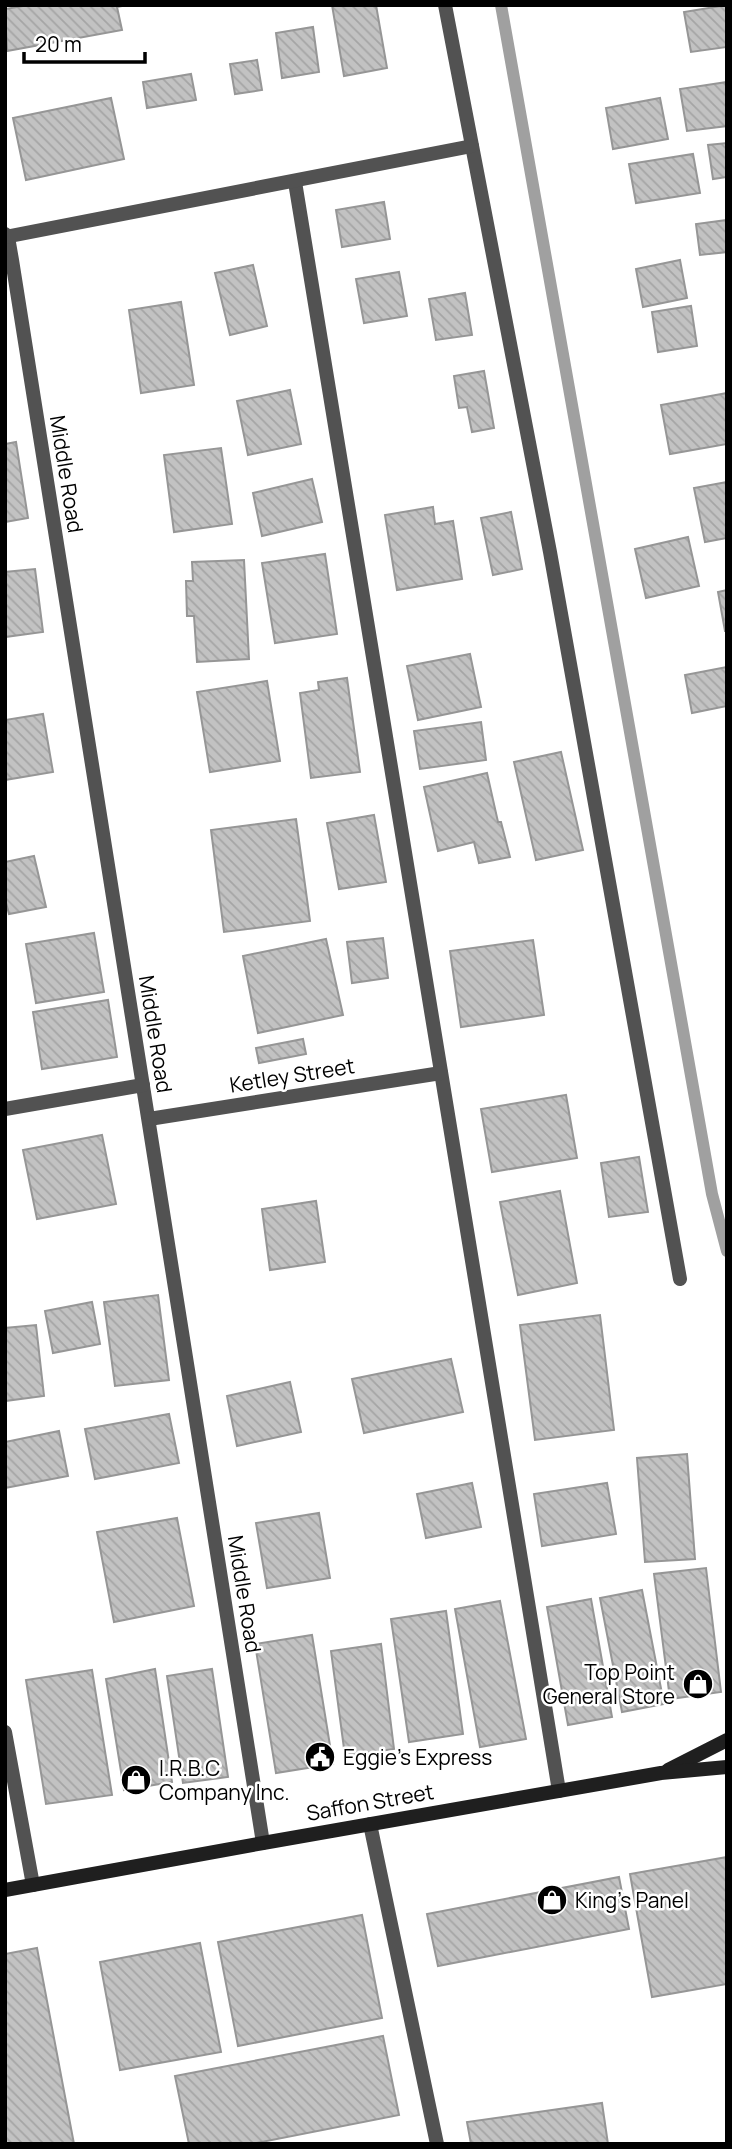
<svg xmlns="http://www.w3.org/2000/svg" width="732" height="2149" viewBox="0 0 732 2149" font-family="Manrope,sans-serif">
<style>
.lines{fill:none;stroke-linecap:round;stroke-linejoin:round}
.stream{stroke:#a0a0a0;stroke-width:12}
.building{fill:url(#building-back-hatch);stroke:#969696;stroke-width:2}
.service{stroke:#525252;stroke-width:14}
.minor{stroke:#525252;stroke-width:14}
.secondary{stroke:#1f1f1f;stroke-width:14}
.labels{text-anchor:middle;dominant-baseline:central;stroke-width:5;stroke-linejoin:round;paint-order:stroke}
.street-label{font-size:21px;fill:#000;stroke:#fff}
.poi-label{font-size:21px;fill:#000;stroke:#fff;text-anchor:start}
</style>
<defs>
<pattern id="building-back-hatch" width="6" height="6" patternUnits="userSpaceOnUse" patternTransform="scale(1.75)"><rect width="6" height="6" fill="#c2c2c2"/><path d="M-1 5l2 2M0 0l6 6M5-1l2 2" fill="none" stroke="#a5a5a5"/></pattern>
</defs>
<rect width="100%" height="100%" fill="#fff"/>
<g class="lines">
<path class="stream" d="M 501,5 L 712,1194 L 727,1251"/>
</g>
<g class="building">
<path d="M 29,5 L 127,5 L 117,7 L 122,30 L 7,51 L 5,9 Z"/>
<path d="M 332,5 L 376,5 L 387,68 L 344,76 Z"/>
<path d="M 727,5 L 727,47 L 691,52 L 684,12 Z"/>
<path d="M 313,27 L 319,72 L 282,78 L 276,33 Z"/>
<path d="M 257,60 L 262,90 L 235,94 L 230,64 Z"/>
<path d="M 191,74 L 196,100 L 147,108 L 143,82 Z"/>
<path d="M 727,82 L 727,126 L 687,131 L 680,89 Z"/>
<path d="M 111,98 L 124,159 L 26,180 L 13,118 Z"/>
<path d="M 660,98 L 668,139 L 613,149 L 606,108 Z"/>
<path d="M 727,143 L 727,177 L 713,179 L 708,145 Z"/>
<path d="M 693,154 L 700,193 L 636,203 L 629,164 Z"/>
<path d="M 384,202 L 390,239 L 342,247 L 336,210 Z"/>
<path d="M 727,220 L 727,252 L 700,255 L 696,224 Z"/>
<path d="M 680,260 L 687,298 L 643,307 L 636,269 Z"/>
<path d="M 253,265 L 267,326 L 230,335 L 215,273 Z"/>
<path d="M 399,272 L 407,316 L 364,323 L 356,279 Z"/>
<path d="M 465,293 L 472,335 L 436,340 L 429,299 Z"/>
<path d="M 181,302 L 194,385 L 141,393 L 129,310 Z"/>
<path d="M 691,306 L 697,346 L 658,352 L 652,312 Z"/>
<path d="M 484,371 L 494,428 L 472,432 L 467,407 L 459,408 L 454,376 Z"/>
<path d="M 290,390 L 301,444 L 248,455 L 237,401 Z"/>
<path d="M 727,393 L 727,444 L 670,454 L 661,405 Z"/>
<path d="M 16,442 L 28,518 L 5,522 L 5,444 Z"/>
<path d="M 221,448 L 232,524 L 174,532 L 164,455 Z"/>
<path d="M 312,479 L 322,522 L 262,536 L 253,493 Z"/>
<path d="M 727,482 L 727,538 L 705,542 L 694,488 Z"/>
<path d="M 433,507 L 435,524 L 453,521 L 462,579 L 397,590 L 385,515 Z"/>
<path d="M 511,512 L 522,569 L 493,575 L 481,518 Z"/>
<path d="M 688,537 L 699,586 L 646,598 L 635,549 Z"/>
<path d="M 325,554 L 337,634 L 275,643 L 262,563 Z"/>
<path d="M 244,560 L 249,659 L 197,662 L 194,616 L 187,616 L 186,581 L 193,581 L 192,562 Z"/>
<path d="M 35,569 L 43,632 L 5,637 L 5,572 Z"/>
<path d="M 727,590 L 727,631 L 725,631 L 718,592 Z"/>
<path d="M 470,654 L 481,707 L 418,720 L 407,666 Z"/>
<path d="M 727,667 L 727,706 L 692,713 L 685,675 Z"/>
<path d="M 347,678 L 360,772 L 311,778 L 300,693 L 319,690 L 318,682 Z"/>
<path d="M 267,681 L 280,761 L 210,772 L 197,692 Z"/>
<path d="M 43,714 L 53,772 L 5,780 L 5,720 Z"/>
<path d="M 481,722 L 486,760 L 420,769 L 414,731 Z"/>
<path d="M 561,752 L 583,850 L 536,860 L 514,762 Z"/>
<path d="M 487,773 L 498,822 L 501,822 L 510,857 L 479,863 L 474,842 L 438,851 L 424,787 Z"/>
<path d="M 374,815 L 386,882 L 339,889 L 327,823 Z"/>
<path d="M 296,819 L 310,921 L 224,932 L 211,830 Z"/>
<path d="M 34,856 L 46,907 L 9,914 L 5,899 L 5,862 Z"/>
<path d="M 94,933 L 104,992 L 36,1003 L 26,944 Z"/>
<path d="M 383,938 L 388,978 L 352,983 L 347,942 Z"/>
<path d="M 326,939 L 343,1015 L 258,1033 L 243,956 Z"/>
<path d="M 533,940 L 544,1015 L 461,1027 L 450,951 Z"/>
<path d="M 108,1000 L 117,1057 L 42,1069 L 33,1012 Z"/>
<path d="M 303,1039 L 306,1054 L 259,1063 L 256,1048 Z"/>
<path d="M 566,1095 L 577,1158 L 492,1172 L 481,1109 Z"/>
<path d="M 102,1135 L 116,1204 L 37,1219 L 23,1150 Z"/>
<path d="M 639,1157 L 648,1212 L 609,1217 L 601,1163 Z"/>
<path d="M 560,1191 L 577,1283 L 518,1295 L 500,1202 Z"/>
<path d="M 316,1201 L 325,1262 L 270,1270 L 262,1209 Z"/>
<path d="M 158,1295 L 169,1380 L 115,1386 L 104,1302 Z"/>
<path d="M 92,1302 L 100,1344 L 53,1353 L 45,1311 Z"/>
<path d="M 600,1315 L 614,1430 L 535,1440 L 520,1325 Z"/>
<path d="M 36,1325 L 44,1396 L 5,1401 L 5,1328 Z"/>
<path d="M 451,1359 L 463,1412 L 364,1433 L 352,1379 Z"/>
<path d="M 290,1382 L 301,1432 L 237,1446 L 227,1396 Z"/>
<path d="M 169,1414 L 179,1463 L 95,1479 L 85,1429 Z"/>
<path d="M 59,1431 L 68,1476 L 5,1488 L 5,1442 Z"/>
<path d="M 687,1454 L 695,1559 L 645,1562 L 637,1458 Z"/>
<path d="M 472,1483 L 481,1527 L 426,1538 L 417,1494 Z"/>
<path d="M 607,1483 L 616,1534 L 542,1546 L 534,1494 Z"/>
<path d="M 319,1513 L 330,1578 L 267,1588 L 256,1523 Z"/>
<path d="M 177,1518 L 194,1606 L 114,1622 L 97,1532 Z"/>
<path d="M 706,1568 L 721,1692 L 670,1699 L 654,1574 Z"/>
<path d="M 642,1590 L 664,1704 L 622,1712 L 600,1598 Z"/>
<path d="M 591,1599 L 612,1717 L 568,1725 L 547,1607 Z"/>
<path d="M 500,1601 L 526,1739 L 480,1747 L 455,1609 Z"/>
<path d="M 446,1611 L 463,1734 L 409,1742 L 391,1619 Z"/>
<path d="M 312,1635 L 333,1764 L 276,1773 L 255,1644 Z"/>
<path d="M 381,1644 L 394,1749 L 345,1756 L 331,1651 Z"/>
<path d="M 155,1669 L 172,1782 L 124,1790 L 106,1679 Z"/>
<path d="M 212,1669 L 228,1777 L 183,1783 L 167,1676 Z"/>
<path d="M 92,1670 L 112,1795 L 46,1804 L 26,1680 Z"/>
<path d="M 727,1857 L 727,1984 L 652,1997 L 630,1874 Z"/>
<path d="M 619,1877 L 629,1929 L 438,1966 L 427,1914 Z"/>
<path d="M 362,1915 L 382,2018 L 238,2046 L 218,1942 Z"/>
<path d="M 200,1943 L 221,2052 L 120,2070 L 100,1962 Z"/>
<path d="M 37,1948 L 74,2144 L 5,2144 L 5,1954 Z"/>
<path d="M 383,2036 L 399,2115 L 251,2144 L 189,2144 L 175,2076 Z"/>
<path d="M 602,2103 L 608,2144 L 471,2144 L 467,2122 Z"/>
</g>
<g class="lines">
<path class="service" d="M 370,1824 L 437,2144"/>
<g class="minor">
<path d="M 445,5 L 550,552 L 680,1279"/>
<path d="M 295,182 L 559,1791"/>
<path d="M 5,234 L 8,237 L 12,260 L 263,1843"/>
<path d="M 5,237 L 472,146"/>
<path d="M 5,1109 L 143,1085"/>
<path d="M 149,1119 L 441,1073"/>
<path d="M 5,1732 L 33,1885"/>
</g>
<g class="secondary">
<path d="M 668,1770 L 727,1740"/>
<path d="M 5,1890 L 263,1843 L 661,1773 L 727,1767"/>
</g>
</g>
<defs>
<g id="shop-disc" transform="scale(1.575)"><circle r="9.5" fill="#000" stroke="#fff"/><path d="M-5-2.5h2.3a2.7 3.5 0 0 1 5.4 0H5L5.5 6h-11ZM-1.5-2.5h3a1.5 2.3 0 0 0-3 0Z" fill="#fff"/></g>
<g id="civic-disc" transform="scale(1.575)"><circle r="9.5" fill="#000" stroke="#fff"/><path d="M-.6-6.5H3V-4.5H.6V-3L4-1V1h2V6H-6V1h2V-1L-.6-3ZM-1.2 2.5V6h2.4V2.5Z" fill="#fff"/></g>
</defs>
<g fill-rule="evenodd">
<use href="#shop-disc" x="698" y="1684"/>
<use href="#civic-disc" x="320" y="1757"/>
<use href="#shop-disc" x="136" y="1780"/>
<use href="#shop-disc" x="552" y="1900"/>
</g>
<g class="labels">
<g class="street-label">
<text transform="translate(67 474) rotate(81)">Middle Road</text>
<text transform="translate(156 1034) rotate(81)">Middle Road</text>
<text transform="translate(292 1075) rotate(-9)">Ketley Street</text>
<text transform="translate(245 1594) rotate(81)">Middle Road</text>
<text transform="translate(370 1802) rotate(-10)">Saffon Street</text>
</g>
<g class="poi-label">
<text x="675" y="1672" text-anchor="end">Top Point<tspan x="675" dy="24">General Store</tspan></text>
<text x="343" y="1757">Eggie's Express</text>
<text x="159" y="1768">I.R.B.C<tspan x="159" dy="24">Company Inc.</tspan></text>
<text x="575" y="1900">King's Panel</text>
</g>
</g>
<rect width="732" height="2149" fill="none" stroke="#000000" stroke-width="14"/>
<path d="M24 52v10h121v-10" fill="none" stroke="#000000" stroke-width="3.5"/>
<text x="35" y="52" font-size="21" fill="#000000" stroke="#ffffff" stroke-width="5" paint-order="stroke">20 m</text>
</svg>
